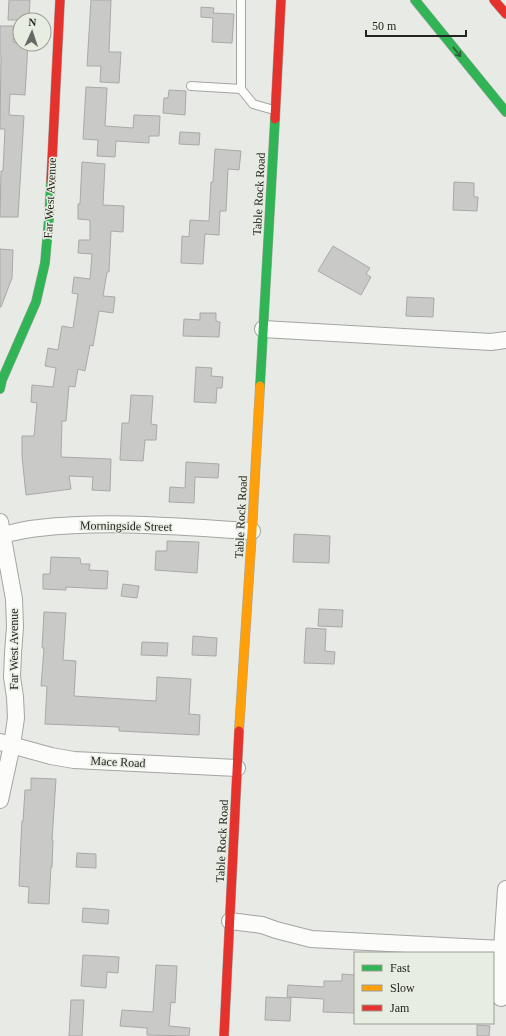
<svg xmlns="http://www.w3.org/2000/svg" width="506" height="1036" viewBox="0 0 506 1036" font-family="'Times New Roman',serif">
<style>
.building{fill:#c9c9c8;stroke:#a9a9a8}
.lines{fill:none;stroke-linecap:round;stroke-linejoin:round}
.lane-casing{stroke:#a3a5a1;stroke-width:10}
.street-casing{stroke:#a3a5a1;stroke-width:18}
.fast-casing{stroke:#a3a5a1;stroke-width:10}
.slow-casing{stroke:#a3a5a1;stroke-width:10}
.jam-casing{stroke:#a3a5a1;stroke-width:10}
.lane{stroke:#fcfcfb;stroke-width:8}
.street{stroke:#fcfcfb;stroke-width:16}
.fast{stroke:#30b455;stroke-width:9}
.slow{stroke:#ff9f0a;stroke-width:9}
.jam{stroke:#e5322d;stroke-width:9}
.oneway{stroke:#285e35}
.labels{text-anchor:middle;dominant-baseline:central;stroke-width:3;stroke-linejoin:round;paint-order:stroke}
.street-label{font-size:12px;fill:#222420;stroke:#e8ede2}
</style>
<rect width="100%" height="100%" fill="#e8eae5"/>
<g class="building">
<path d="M 9,0 L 30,0 L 29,20 L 8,20 Z"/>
<path d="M 91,0 L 111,0 L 109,52 L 121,52 L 119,83 L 100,82 L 101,66 L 87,66 Z"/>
<path d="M 201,7 L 214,8 L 213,13 L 234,14 L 232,43 L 212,42 L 213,18 L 201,17 Z"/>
<path d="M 0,26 L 14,26 L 13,42 L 20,42 L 20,44 L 28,44 L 25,95 L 10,94 L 9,115 L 24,116 L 18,217 L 0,217 L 1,171 L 3,171 L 5,129 L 0,129 L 1,56 L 0,56 Z"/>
<path d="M 86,87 L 107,88 L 105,126 L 133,128 L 134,115 L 160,116 L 159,136 L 149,136 L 149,143 L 116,141 L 115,157 L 97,156 L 98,140 L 83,139 Z"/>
<path d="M 169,90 L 186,91 L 185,115 L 163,113 L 164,98 L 168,98 Z"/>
<path d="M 180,132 L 200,133 L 199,145 L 179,144 Z"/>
<path d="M 215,149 L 241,151 L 239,170 L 228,169 L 226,211 L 220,211 L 219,235 L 205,234 L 203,264 L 181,263 L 182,236 L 189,237 L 190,220 L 209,221 L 211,182 L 213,182 Z"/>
<path d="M 82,162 L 105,164 L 103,205 L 124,206 L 123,232 L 111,231 L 109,272 L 107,272 L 103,296 L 115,297 L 113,313 L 99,311 L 93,346 L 90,345 L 85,371 L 78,369 L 75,387 L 69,386 L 66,421 L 62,421 L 61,457 L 111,459 L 110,491 L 92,490 L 93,477 L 69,476 L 71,489 L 26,495 L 22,456 L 22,436 L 34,436 L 37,403 L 31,402 L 32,385 L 53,387 L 56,368 L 45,366 L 48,348 L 58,350 L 62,326 L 73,328 L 78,294 L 72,293 L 74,277 L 90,279 L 92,254 L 78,253 L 79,240 L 90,240 L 90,220 L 78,219 L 78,204 L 80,204 Z"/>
<path d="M 454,182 L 474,183 L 474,197 L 478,197 L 477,211 L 453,210 Z"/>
<path d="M 333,246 L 370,268 L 366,274 L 371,277 L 361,295 L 318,271 Z"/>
<path d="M 0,249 L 13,250 L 12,278 L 1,307 L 0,307 Z"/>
<path d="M 407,297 L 434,298 L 433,317 L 406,316 Z"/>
<path d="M 200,313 L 216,313 L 216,321 L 220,322 L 219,337 L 183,336 L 184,319 L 200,320 Z"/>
<path d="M 196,367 L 212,368 L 211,376 L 223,377 L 222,388 L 217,388 L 216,403 L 194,402 Z"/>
<path d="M 131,395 L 153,396 L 151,424 L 157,425 L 156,440 L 145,440 L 143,461 L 120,460 L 122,423 L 129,423 Z"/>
<path d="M 186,462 L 219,464 L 218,478 L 195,477 L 194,503 L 169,502 L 170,487 L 185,488 Z"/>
<path d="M 294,534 L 330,536 L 329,563 L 293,562 Z"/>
<path d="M 167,541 L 199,542 L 197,573 L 155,570 L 156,551 L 167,551 Z"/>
<path d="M 51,557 L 80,558 L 81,564 L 90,564 L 89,570 L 108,571 L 107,589 L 66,587 L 66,590 L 43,589 L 43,574 L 50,574 Z"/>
<path d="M 123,584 L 139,586 L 137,598 L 121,596 Z"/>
<path d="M 319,609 L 343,610 L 342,627 L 318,626 Z"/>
<path d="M 44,612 L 66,613 L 63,660 L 76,661 L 74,696 L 156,701 L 157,677 L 191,679 L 189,714 L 200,715 L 199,735 L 119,731 L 119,727 L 45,724 L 47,686 L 41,686 L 44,648 L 42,648 Z"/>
<path d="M 306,628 L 326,629 L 325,651 L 335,652 L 334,664 L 304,663 Z"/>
<path d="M 193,636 L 217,638 L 216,656 L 192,655 Z"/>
<path d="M 142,642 L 168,643 L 167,656 L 141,655 Z"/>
<path d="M 31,778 L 56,779 L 52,840 L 53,840 L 52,867 L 51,867 L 49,904 L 28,903 L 29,887 L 19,886 L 21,839 L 22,821 L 23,821 L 25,790 L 31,790 Z"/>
<path d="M 77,853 L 96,854 L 96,868 L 76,867 Z"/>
<path d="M 83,908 L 109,910 L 108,924 L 82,922 Z"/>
<path d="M 83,955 L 119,957 L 118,973 L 107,972 L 106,988 L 81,986 Z"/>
<path d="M 156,965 L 177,966 L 175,1003 L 171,1002 L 169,1026 L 190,1028 L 189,1036 L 147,1035 L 147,1028 L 120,1026 L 122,1010 L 153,1012 Z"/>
<path d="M 342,974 L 355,975 L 355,1013 L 323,1012 L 324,999 L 287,997 L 288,985 L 324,987 L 324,981 L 342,981 Z"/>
<path d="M 266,997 L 291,998 L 290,1021 L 265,1020 Z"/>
<path d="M 71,1000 L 84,1000 L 82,1036 L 69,1036 Z"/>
<path d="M 477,1025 L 490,1026 L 489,1036 L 477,1036 Z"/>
</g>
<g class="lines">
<g class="lane-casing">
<g id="lane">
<path d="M 241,0 L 241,89 L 253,104 L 274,110"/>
<path d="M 191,86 L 241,89"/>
</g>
</g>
<g class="street-casing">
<g id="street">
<path d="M 263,329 L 491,342 L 506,340"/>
<path d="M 0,522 L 14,599 L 15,627 L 13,653 L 12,677 L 15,697 L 16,718 L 12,745 L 0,800"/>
<path d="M 0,535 C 13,533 26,529 39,528 C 110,520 182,527 252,531"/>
<path d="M 0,742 L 51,756 L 74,760 L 237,768"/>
<path d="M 230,921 L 262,925 L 276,930 L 311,939 L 502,949 L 506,889"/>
<path d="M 501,998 L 502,949"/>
</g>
</g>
<g class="fast-casing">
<g id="fast">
<path d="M 415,0 L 506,112"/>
<path d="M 260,386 L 275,119"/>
<path d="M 0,389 L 2,380 L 36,302 L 45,263 L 49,218 L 51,181"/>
</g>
</g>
<g class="slow-casing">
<path id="slow" d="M 239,731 L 252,531 L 260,386"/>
</g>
<g class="jam-casing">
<g id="jam">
<path d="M 494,0 L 506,14"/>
<path d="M 275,119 L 281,0"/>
<path d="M 51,181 L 60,0"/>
<path d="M 224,1036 L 239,731"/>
</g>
</g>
<use href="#lane" class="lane"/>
<use href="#street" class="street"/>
<use href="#fast" class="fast"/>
<use href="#slow" class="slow"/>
<use href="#jam" class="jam"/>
</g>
<defs><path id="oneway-shaft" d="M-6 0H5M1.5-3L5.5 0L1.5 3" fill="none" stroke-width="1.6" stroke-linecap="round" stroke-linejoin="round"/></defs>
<use class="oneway" href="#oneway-shaft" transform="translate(457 52) rotate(51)"/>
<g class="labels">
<g class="street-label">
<text transform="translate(259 194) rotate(-87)">Table Rock Road</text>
<text transform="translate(50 198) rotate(-87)">Far West Avenue</text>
<text transform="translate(241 517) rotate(-87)">Table Rock Road</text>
<text transform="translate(126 526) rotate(1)">Morningside Street</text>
<text transform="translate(14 649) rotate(-90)">Far West Avenue</text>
<text transform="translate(118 762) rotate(3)">Mace Road</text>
<text transform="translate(222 841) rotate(-87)">Table Rock Road</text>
</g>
</g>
<rect x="354" y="952" width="140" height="72" fill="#e8ede2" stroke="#999d94"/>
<rect x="362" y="965" width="20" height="6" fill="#30b455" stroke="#999d94"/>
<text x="390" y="972" font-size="12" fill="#222420">Fast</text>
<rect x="362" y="985" width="20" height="6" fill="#ff9f0a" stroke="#999d94"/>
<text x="390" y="992" font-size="12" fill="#222420">Slow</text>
<rect x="362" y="1005" width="20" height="6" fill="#e5322d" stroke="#999d94"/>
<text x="390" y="1012" font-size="12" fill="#222420">Jam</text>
<g transform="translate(32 32) rotate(3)"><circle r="19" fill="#e8ede2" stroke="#999d94"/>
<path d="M0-3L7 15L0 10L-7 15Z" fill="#676965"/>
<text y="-6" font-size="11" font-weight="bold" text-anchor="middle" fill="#222420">N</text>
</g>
<path d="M366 30v6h100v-6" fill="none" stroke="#222420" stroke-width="2"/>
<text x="372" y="30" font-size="12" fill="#222420" stroke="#e8ede2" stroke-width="3" paint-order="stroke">50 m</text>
</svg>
